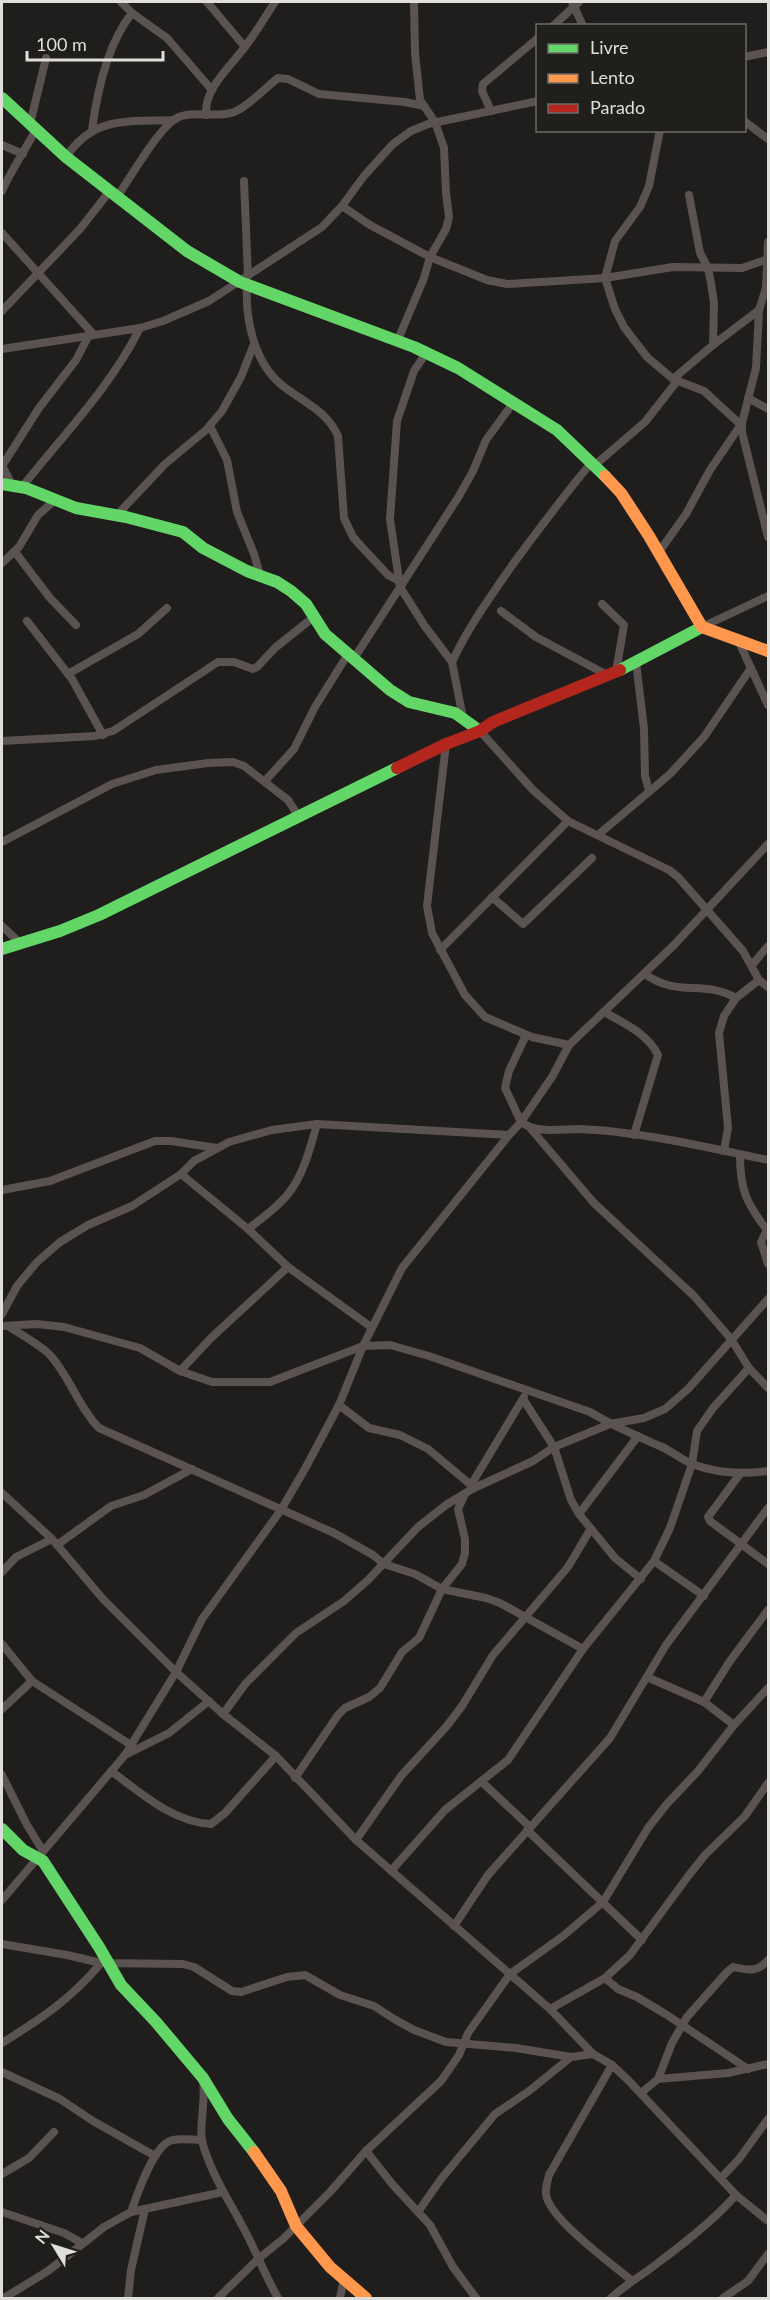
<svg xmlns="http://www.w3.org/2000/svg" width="770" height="2300" viewBox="0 0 770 2300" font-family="Lato,sans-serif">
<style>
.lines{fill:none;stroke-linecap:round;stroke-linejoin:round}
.street{stroke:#5b5252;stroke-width:8}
.fast{stroke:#63d668;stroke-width:12}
.slow{stroke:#ff974d;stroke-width:12}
.jam{stroke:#b3261e;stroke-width:12}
</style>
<rect width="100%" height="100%" fill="#1f1e1c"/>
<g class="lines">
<g class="street">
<path d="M 121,2 L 132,13 L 167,38 L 212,90"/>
<path d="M 207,2 L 245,47"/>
<path d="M 572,2 L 583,26"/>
<path d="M 553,26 L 579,2"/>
<path d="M 744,57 L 768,52"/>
<path d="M 491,111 L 482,91 L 483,84 L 538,38"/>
<path d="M 206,115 C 204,89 229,68 244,48 C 256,33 265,17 275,2"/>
<path d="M 744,121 L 768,139"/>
<path d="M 30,124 L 46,58"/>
<path d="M 92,130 C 97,92 108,43 132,13"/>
<path d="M 660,130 L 649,186 L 640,207 L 615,241 L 605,278 L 615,309 L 624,327 L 647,357 L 673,379 L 704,391 L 740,424"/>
<path d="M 2,145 L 23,154"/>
<path d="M 66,157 C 94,115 129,122 174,120"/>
<path d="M 244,181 L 248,276"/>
<path d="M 2,191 C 11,170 25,151 36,129"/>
<path d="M 689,195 L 700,253 L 708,268 L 711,283 L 714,303 L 713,345"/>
<path d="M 117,197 C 130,178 157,131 175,119 C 191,109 216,119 234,112 C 248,107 266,87 278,78 L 288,79 L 319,94 L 405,102 L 424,106"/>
<path d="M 342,206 L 370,225 L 430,257 L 487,280 L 507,284 L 605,278 L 673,267 L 742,268 L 768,259"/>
<path d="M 2,233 L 94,335"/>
<path d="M 768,242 L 766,288 L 759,310 L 756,368 L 742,423 L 742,432 L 768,537"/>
<path d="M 247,284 C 245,322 255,367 287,389 C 306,403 328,413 338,436 L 344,518 L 353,537 L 360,545 L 388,575 L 399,581"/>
<path d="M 2,311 L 80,229 L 109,192"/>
<path d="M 397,342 L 424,278 L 430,257 L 446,229 L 449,217 L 446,193 L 444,148 L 435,122 L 420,100 L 415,53 L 414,2"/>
<path d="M 2,349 L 140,328 L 163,321 L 209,301 L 322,227 L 342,206 L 364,176 L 393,144 L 411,131 L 428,124 L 538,101"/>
<path d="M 426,353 L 414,371 L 397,421 L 390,519 L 400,587 L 424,625 L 452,662 L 463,718"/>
<path d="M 673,379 L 713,345 L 759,310"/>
<path d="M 748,398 L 768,409"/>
<path d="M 210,426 L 227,460 L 237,512 L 254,554 L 261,578"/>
<path d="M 2,465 L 12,485"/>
<path d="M 595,465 L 645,422 L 678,380"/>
<path d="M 2,466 L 39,408 L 76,360 L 88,337"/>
<path d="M 22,487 C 63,435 110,388 140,328"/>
<path d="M 116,516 L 165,464 L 206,430 L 222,411 L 241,377 L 254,344"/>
<path d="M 15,552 L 50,598 L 76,625"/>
<path d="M 659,552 L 686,514 L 710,470 L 742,423"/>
<path d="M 2,563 L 19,547 L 38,515 L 55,500"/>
<path d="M 602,604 L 624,625 L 616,672"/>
<path d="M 501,611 L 536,637 L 609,676"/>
<path d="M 27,621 L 72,679 L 103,735"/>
<path d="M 702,627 L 768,596"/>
<path d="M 739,642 L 768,705"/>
<path d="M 353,660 L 459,496 L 473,471 L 486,440 L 513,403"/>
<path d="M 452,662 C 468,627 491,596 513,564 C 539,529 564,495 592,462"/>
<path d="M 636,662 L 644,729 L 645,776 L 649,791"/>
<path d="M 68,674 L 138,634 L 167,608"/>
<path d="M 480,731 L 533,790 L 568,821 L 669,870 L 678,877 L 743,951 L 759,980 L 768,987"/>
<path d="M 2,741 L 95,736 L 113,731 L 218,662 L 234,662 L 253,669 L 257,667 L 276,647 L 315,616"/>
<path d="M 446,744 L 427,906 L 432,933 L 465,995 L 485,1017 L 532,1037 L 569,1045"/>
<path d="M 265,781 L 294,749 L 315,707 L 348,654"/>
<path d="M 598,835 L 670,774 L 704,737 L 751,668"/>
<path d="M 2,842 L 112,784 L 156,770 L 208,763 L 233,762 L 244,766 L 288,800 L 299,817"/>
<path d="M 492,897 L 523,924 L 592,858"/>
<path d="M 2,926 L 19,942"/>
<path d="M 440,950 L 568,821"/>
<path d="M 752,965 L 768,946"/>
<path d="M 645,974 C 678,998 703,979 736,998"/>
<path d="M 604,1012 C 624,1023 648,1034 658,1055 L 634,1135"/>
<path d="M 521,1122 L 552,1077 L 569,1045 L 674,945 L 768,844"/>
<path d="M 521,1122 L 505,1088 L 509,1071 L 526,1035"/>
<path d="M 531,1129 L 594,1203 L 694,1296 L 731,1339 L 749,1368 L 768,1388"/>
<path d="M 724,1151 L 728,1128 L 719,1033 L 724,1016 L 736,998 L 759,980"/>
<path d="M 740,1155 C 740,1189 746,1203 767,1230"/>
<path d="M 181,1174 L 248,1229 L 288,1267 L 371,1327"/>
<path d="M 2,1190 L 50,1181 L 155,1141 L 171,1141 L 217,1148"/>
<path d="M 768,1228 L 761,1242 L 768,1264"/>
<path d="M 248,1229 C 262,1218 277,1208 288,1194 C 304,1174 310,1148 317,1124"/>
<path d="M 2,1314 L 17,1286 L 37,1262 L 60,1242 L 88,1225 L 132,1206 L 181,1174 L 194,1161 L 229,1142 L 272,1130 L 317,1124 L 509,1135 L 521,1122 C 537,1134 559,1129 579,1129 C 638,1131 710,1148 768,1160"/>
<path d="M 2,1326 L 37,1324 L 64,1327 L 140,1348 L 180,1371 L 212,1382 L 270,1382 L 363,1346 L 390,1345 L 429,1356 L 590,1412 C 613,1426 637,1436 662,1447 C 673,1452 683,1461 695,1465 C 719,1474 743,1474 768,1471"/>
<path d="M 8,1326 C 21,1335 39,1344 50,1355 C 70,1377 79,1408 99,1428 L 334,1533 L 373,1555 L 384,1564 L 415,1574 L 442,1589 L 486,1598 L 500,1603 L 583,1649"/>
<path d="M 180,1371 L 211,1338 L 288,1267"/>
<path d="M 523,1399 L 554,1447 L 571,1500 L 579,1514 L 615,1558 L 641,1579"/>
<path d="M 339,1405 L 369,1428 L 400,1435 L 428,1449 L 471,1485"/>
<path d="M 740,1474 L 708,1517 L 710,1521 L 768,1564"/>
<path d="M 472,1489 L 471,1485 L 524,1397"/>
<path d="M 2,1493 L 52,1539 L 103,1599 L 176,1672 L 223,1714 L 276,1756 L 356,1840 L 550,2009 L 593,2054 L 612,2065 L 628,2080 L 736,2195 L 768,2221"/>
<path d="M 579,1514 L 638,1436"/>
<path d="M 57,1545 L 111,1506 L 144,1495 L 192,1469"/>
<path d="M 654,1561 L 704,1596"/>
<path d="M 2,1572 L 16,1557 L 52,1539"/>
<path d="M 2,1644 L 32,1681 L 131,1745"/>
<path d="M 647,1677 L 704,1702 L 734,1725"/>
<path d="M 704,1702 L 730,1661 L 768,1610"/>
<path d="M 2,1709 L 32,1681"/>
<path d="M 223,1714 L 246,1683 L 296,1633 L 344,1601 L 368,1580 L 418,1527 L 446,1505 L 472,1489 L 533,1461 L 554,1447 L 610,1424 L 644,1418 L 665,1409 L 688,1389 L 768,1299"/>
<path d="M 125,1755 L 169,1733 L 209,1701"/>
<path d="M 111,1771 C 140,1792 172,1822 211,1824 L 225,1813 L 276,1756"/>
<path d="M 2,1775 L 27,1825 L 43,1851"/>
<path d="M 295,1778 L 338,1715 L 345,1708 L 369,1697 L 380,1688 L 402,1652 L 419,1638 L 442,1589 L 462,1564 L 465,1553 L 465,1539 L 458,1509 L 465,1494"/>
<path d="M 482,1782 L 530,1827"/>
<path d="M 527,1830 L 642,1940"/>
<path d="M 356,1840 L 401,1776 L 446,1727 L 462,1706 L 493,1655 L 568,1567 L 590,1530"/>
<path d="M 391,1871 L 445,1810 L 508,1760 L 583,1649 L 654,1561 L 670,1528 L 692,1464 L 697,1431 L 713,1408 L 749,1368"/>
<path d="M 2,1900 L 125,1755 L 176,1672 L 202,1619 L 281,1510 L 306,1467 L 339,1405 L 363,1346 L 402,1268 L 509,1135"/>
<path d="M 454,1926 L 488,1875 L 610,1738 L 666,1645 L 768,1508"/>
<path d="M 2,1944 L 67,1955 L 101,1963 L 183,1964 L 194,1967 L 232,1991 L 241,1992 L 287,1977 L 305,1975 L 340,1995 L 374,2006 L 394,2019 L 414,2030 L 446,2042 L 516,2048 L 571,2057 L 593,2054"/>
<path d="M 605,1978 L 618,1989 L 637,1997 L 667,2015 L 748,2069"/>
<path d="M 550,2009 L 605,1978 L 630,1955 L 689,1875 L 705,1855 L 745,1816 L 768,1783"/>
<path d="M 2,2043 C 42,2018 70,2000 101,1963"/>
<path d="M 612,2065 L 549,2175 C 548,2180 545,2188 546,2194 C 548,2218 612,2264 631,2280"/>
<path d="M 2,2072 L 60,2099 L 93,2121 L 155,2156"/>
<path d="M 658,2079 L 728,2073 L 768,2064"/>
<path d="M 203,2081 C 206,2099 199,2128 202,2141 C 212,2179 236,2210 252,2245 C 261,2263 268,2281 278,2298"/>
<path d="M 641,2093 L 658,2079 L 672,2043 L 687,2017 L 727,1972 L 733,1967 C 748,1970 757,1973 768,1960"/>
<path d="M 366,2151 L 393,2185 L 430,2225 L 453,2267 L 476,2298"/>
<path d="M 2,2174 L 29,2158 L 54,2132"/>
<path d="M 721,2178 L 739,2159 L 768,2119"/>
<path d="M 2,2212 L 64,2233 L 82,2243"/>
<path d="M 131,2212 C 137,2195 154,2143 173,2140 C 182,2138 193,2140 202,2140"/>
<path d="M 418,2212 L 441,2179 L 495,2114 L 529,2091 L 571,2057"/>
<path d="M 4,2298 L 48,2271 L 104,2227 L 131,2212 L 223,2192"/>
<path d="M 128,2298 L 131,2270 L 145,2209"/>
<path d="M 218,2298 L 258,2259 L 283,2239 L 330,2192 L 366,2151 L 441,2081 L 459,2055 L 468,2033 L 510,1974 L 563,1936 L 603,1902 L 648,1828 L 666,1805 L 698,1771 L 734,1725 L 768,1688"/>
<path d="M 340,2298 L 344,2278"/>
<path d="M 611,2298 C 626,2284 643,2275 659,2262 C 686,2242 714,2220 736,2195"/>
<path d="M 723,2298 L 748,2281 L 768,2254"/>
</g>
<g class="fast">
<path d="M 2,98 L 66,157 L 187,251 L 240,282 L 414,347 L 458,368 L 557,430 L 605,476"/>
<path d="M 2,484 L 26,488 L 76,508 L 126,517 L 183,532 L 203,548 L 247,571 L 277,582 L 291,591 L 306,604 L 325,634 L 390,690 L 409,702 L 455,713 L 480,731"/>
<path d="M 620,670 L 702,627"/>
<path d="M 2,949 L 60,931 L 99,915 L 397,768"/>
<path d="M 2,1829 L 23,1850 L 43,1861 L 99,1947 L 121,1985 L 156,2022 L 203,2078 L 228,2119 L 254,2152"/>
</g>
<g class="slow">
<path d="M 605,476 L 621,493 L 649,536 L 702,627 L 768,651"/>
<path d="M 254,2152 L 281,2191 L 296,2226 L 330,2267 L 366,2298"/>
</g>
<path class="jam" d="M 397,768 L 446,744 L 480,731 L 493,722 L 620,670"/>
</g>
<rect width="770" height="2300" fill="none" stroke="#dfdedb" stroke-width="6"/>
<rect x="536" y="24" width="210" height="108" fill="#201f1b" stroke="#6c6b68" stroke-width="1.5"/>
<rect x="548" y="44" width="30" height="9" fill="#63d668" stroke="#6c6b68" stroke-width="1.5"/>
<text x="590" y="54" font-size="18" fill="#dfdedb">Livre</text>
<rect x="548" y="74" width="30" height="9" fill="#ff974d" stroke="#6c6b68" stroke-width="1.5"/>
<text x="590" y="84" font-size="18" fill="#dfdedb">Lento</text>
<rect x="548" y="104" width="30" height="9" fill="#b3261e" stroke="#6c6b68" stroke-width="1.5"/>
<text x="590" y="114" font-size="18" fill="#dfdedb">Parado</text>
<g transform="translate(54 2246) rotate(308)" stroke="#201f1b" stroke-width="4.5" paint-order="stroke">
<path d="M0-4.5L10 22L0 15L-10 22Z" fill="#dfdedb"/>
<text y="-9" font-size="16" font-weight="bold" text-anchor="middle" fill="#dfdedb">N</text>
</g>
<path d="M27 51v9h136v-9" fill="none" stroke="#dfdedb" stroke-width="3"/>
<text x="36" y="51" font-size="18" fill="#dfdedb" stroke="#201f1b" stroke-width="4.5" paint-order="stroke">100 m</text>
</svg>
